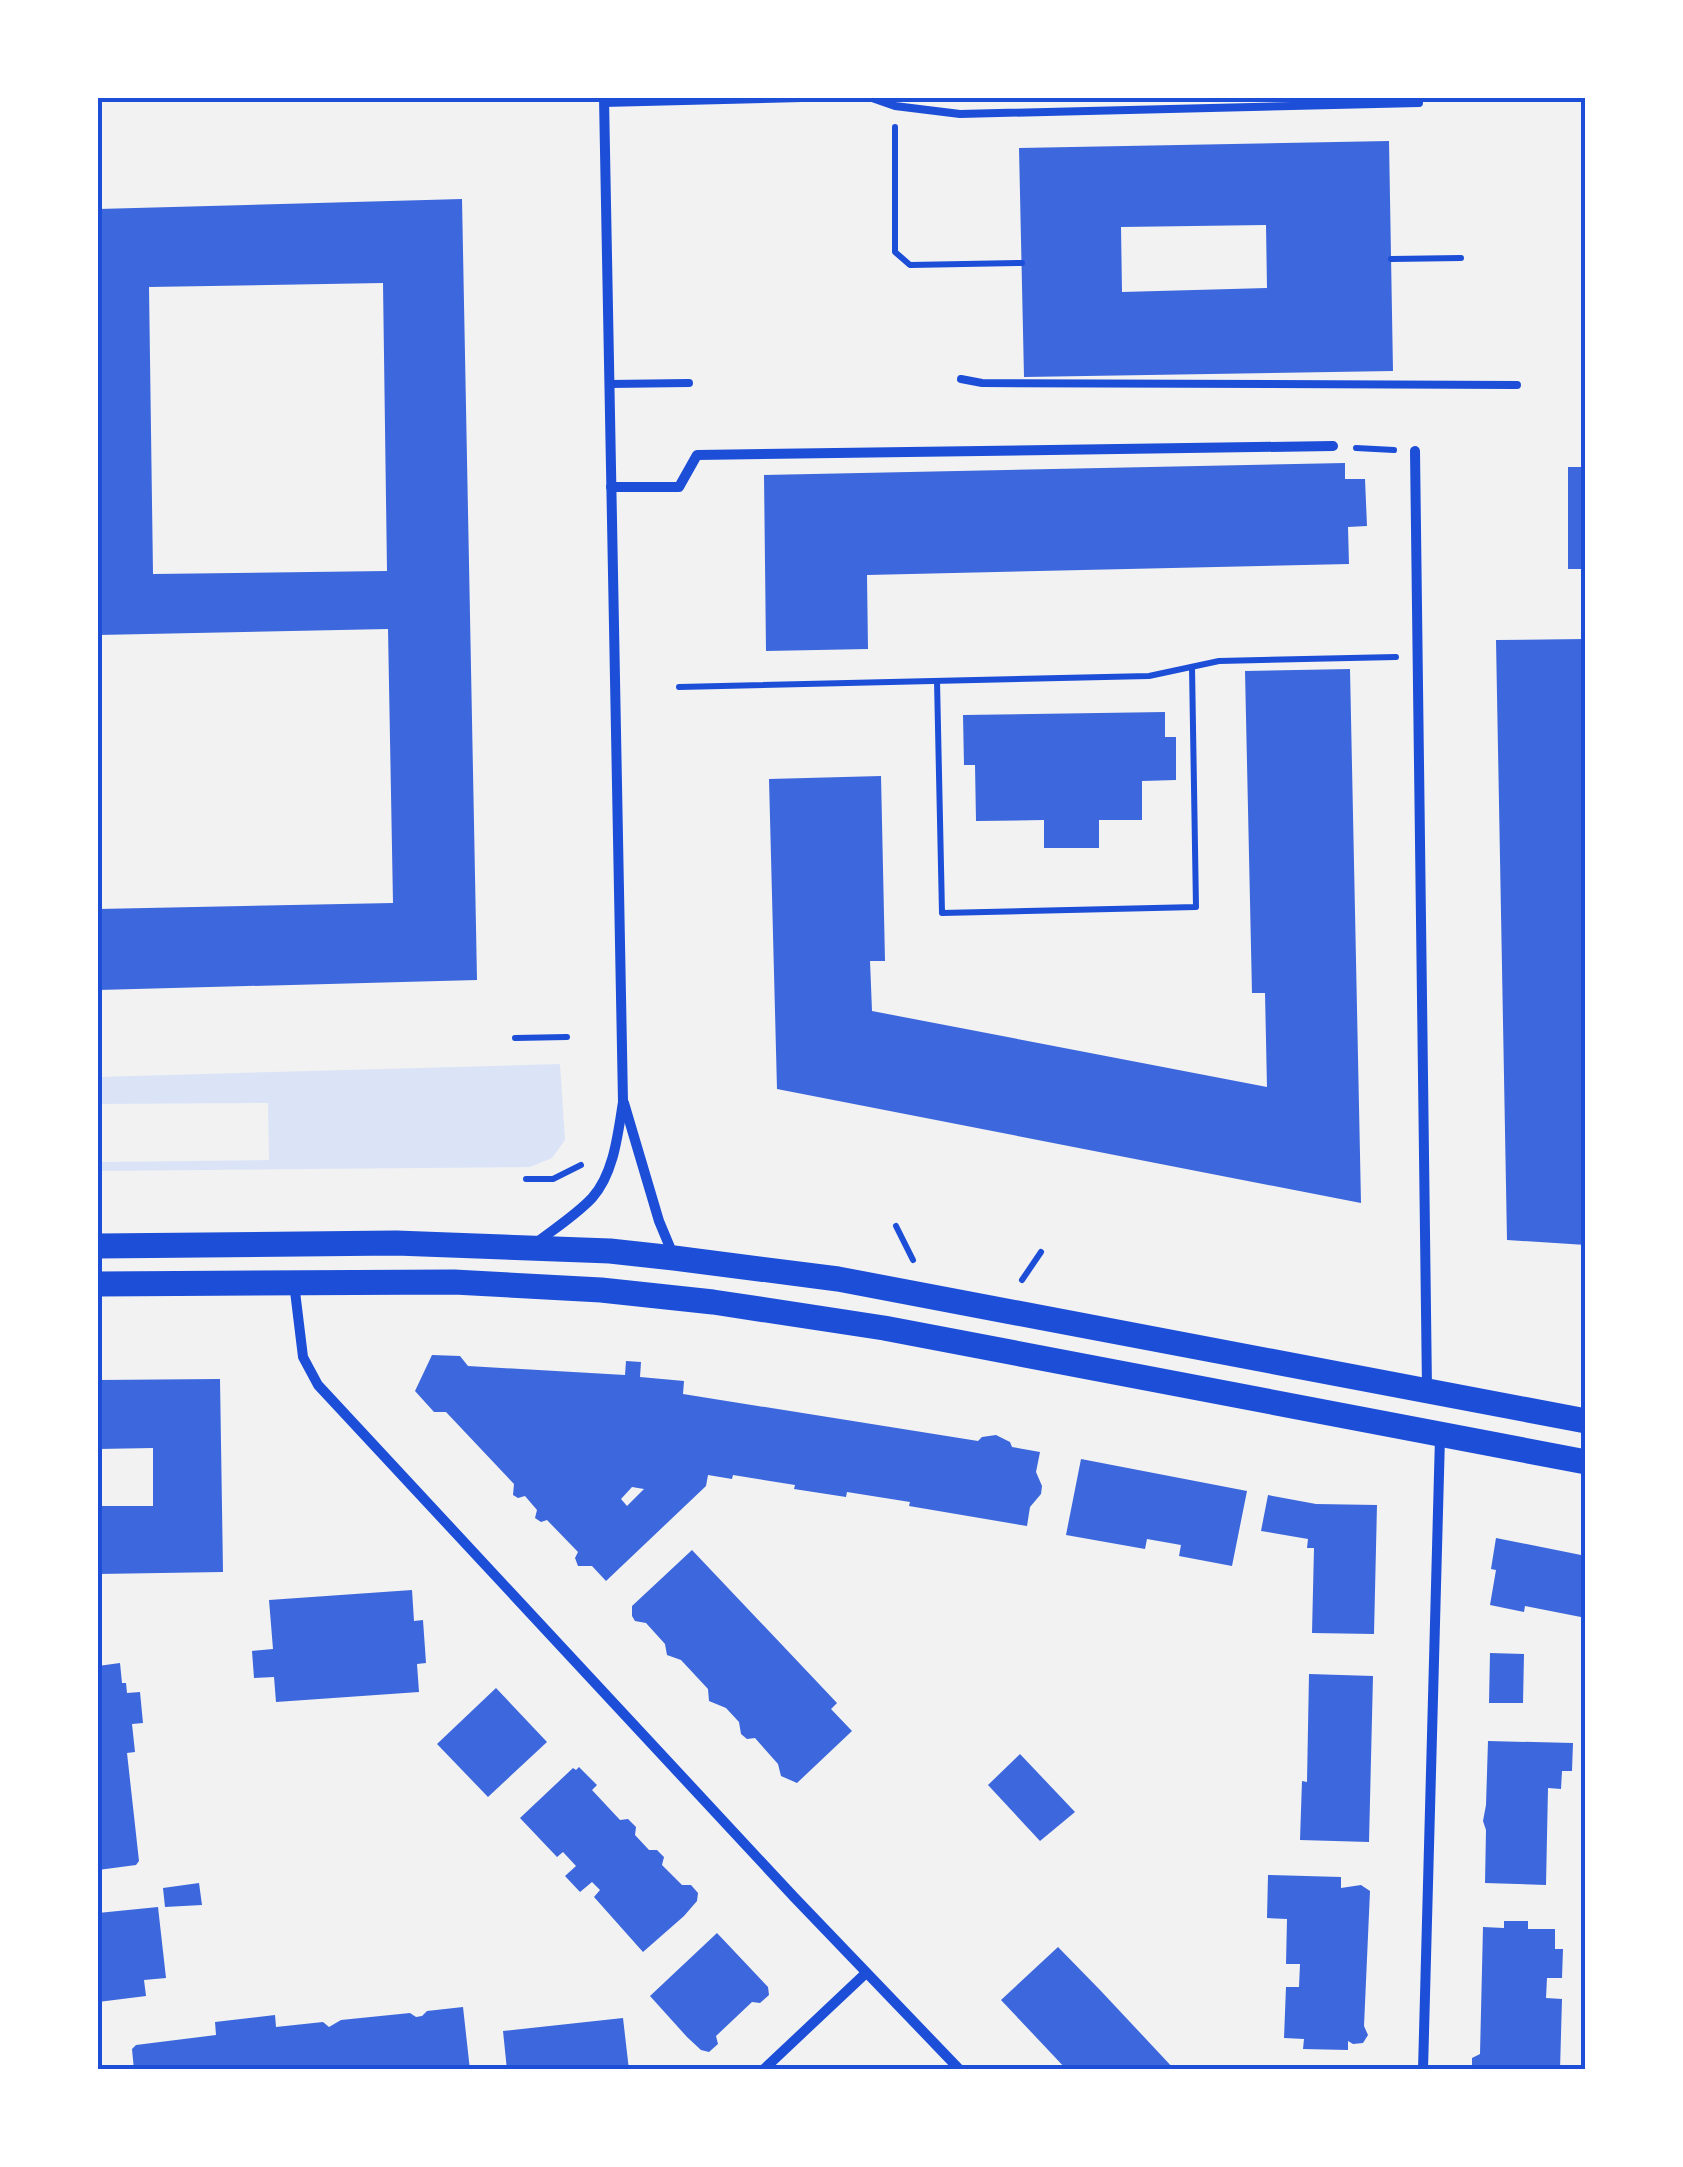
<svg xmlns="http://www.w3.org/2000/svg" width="1683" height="2167" viewBox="0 0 1683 2167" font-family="Quicksand,sans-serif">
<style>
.green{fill:#dbe4f7}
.building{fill:#3d67dc;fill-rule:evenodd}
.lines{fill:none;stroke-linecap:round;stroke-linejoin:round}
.path{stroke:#1d4ed8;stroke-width:6}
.service{stroke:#1d4ed8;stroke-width:8}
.minor{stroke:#1d4ed8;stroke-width:10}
.primary{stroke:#1d4ed8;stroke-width:25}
.neatline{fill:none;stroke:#1d4ed8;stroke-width:4}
</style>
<rect width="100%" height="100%" fill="#f2f2f2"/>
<path class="green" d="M 560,1064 L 565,1140 L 552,1158 L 530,1167 L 98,1171 L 98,1162 L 269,1160 L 268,1103 L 98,1104 L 98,1077 Z"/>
<g class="building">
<path d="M 1389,141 L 1393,371 L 1024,377 L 1019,148 ZM 1266,225 L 1267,288 L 1122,292 L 1121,227 Z"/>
<path d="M 462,199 L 477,980 L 98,990 L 98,909 L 393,903 L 388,629 L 98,635 L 98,209 ZM 383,283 L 387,571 L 153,574 L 149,287 Z"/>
<path d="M 1345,463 L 1345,479 L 1365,479 L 1367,526 L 1348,527 L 1349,564 L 867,575 L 868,649 L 766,651 L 764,475 Z"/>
<rect x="1568" y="467" width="18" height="102"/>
<path d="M 1586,639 L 1586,1245 L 1507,1240 L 1496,640 Z"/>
<path d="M 1350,669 L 1361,1203 L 777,1089 L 769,779 L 881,776 L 885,961 L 870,961 L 872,1011 L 1267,1087 L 1265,993 L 1252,993 L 1245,671 Z"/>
<path d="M 1165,712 L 1165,737 L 1176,737 L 1176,780 L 1142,781 L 1142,820 L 1099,820 L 1099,848 L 1044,848 L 1044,820 L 976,821 L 975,765 L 964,765 L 963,715 Z"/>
<path d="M 432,1355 L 460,1356 L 468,1366 L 625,1375 L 626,1361 L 641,1362 L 640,1377 L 684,1381 L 683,1394 L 978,1441 L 982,1437 L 996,1435 L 1010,1442 L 1012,1447 L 1040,1452 L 1036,1472 L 1042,1486 L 1041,1494 L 1030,1507 L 1027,1526 L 909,1506 L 910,1502 L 847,1492 L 846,1497 L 794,1489 L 795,1485 L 733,1475 L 732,1479 L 708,1475 L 706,1486 L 606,1581 L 592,1566 L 578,1566 L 575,1558 L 578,1552 L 547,1520 L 541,1522 L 535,1518 L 537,1510 L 525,1496 L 518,1498 L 513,1495 L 514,1484 L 446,1412 L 434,1412 L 415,1391 ZM 632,1487 L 644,1489 L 627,1506 L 621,1499 Z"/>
<path d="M 220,1379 L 223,1572 L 98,1574 L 98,1506 L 153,1506 L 153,1448 L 98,1449 L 98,1380 Z"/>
<path d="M 1081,1459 L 1247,1491 L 1232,1566 L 1179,1556 L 1181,1545 L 1147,1539 L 1145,1549 L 1066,1535 Z"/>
<path d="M 1268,1495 L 1316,1504 L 1377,1505 L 1374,1634 L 1312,1633 L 1314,1548 L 1307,1548 L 1308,1539 L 1261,1531 Z"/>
<path d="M 1496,1538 L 1586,1556 L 1586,1618 L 1525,1606 L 1524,1612 L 1490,1605 L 1496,1570 L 1491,1569 Z"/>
<path d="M 692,1550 L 837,1703 L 831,1709 L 852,1731 L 797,1783 L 781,1776 L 778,1764 L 755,1738 L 747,1739 L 741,1734 L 739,1722 L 726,1708 L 709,1701 L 708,1689 L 681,1660 L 667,1655 L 665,1644 L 646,1623 L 635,1621 L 632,1616 L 632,1606 Z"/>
<path d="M 412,1590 L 414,1621 L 423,1620 L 426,1663 L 417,1664 L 419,1692 L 276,1702 L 274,1677 L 254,1678 L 252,1651 L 273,1649 L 269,1600 Z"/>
<path d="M 1490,1653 L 1524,1654 L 1523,1703 L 1489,1703 Z"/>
<path d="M 120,1663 L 122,1683 L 126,1683 L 127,1693 L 140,1692 L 143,1723 L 132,1724 L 135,1752 L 127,1753 L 139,1861 L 136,1865 L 98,1870 L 98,1666 Z"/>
<path d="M 1309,1674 L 1373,1676 L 1369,1842 L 1300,1840 L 1302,1781 L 1307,1782 Z"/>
<path d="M 496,1688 L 547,1742 L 488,1797 L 437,1744 Z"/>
<path d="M 1488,1741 L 1573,1743 L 1572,1771 L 1562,1771 L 1561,1789 L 1548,1788 L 1546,1885 L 1485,1883 L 1486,1830 L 1483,1821 L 1486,1805 Z"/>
<path d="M 1020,1754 L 1075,1812 L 1040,1841 L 988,1785 Z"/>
<path d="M 579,1767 L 597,1785 L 592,1790 L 620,1820 L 628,1819 L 636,1827 L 635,1835 L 649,1850 L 657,1850 L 664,1857 L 662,1865 L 682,1885 L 691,1885 L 698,1893 L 697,1901 L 684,1916 L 643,1952 L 594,1897 L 600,1890 L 592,1882 L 580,1892 L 565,1876 L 576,1866 L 563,1852 L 557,1857 L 520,1818 L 573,1768 L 576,1770 Z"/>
<path d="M 1268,1875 L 1341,1877 L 1341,1888 L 1361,1885 L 1370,1891 L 1364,2026 L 1368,2035 L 1363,2043 L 1353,2044 L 1348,2041 L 1348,2050 L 1303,2049 L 1304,2039 L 1284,2038 L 1286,1987 L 1299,1987 L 1300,1964 L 1286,1964 L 1287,1919 L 1267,1918 Z"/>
<path d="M 199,1883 L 202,1905 L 165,1907 L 163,1888 Z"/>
<path d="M 158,1907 L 166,1978 L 144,1980 L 146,1996 L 98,2002 L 98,1913 Z"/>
<path d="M 1504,1921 L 1528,1921 L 1528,1929 L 1555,1929 L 1555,1949 L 1563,1949 L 1562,1978 L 1547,1978 L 1546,1998 L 1562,1999 L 1560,2070 L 1472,2070 L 1472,2058 L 1480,2054 L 1483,1927 L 1504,1928 Z"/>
<path d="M 717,1933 L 768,1987 L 769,1995 L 760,2003 L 752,2002 L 716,2036 L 718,2044 L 709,2052 L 701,2050 L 687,2037 L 650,1996 Z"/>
<path d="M 1058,1947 L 1100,1990 L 1175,2070 L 1067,2070 L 1001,2000 Z"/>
<path d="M 463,2007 L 470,2070 L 134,2070 L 132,2049 L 136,2045 L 216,2035 L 215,2022 L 275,2015 L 276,2027 L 323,2022 L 329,2027 L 341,2020 L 410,2013 L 416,2017 L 422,2016 L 427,2011 Z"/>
<path d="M 623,2018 L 629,2070 L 507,2070 L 503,2031 Z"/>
</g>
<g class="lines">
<g class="path">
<path d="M 895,127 L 895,252 L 910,265 L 1022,263"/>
<path d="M 1391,259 L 1461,258"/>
<path d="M 1356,448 L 1394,450"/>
<path d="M 937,681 L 942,913 L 1196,907 L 1192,667"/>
<path d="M 679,687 L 1149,676 L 1219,661 L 1396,657"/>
<path d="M 515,1038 L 567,1037"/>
<path d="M 526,1179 L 553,1179 L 581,1165"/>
<path d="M 896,1226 L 913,1260"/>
<path d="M 1022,1280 L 1041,1252"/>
</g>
<g class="service">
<path d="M 872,98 L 895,106 L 960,114 L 1419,103 L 1419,98"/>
<path d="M 604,103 L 802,98"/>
<path d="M 961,379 L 982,383 L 1517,385"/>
<path d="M 609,384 L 689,383"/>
</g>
<g class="minor">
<path d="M 1415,451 L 1427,1389"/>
<path d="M 611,487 L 679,487 L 697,455 L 1333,446"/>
<path d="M 624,1103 L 659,1221 L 674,1257"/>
<path d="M 536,1243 C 554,1229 576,1215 592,1198 C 614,1174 618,1133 623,1102 L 604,98"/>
<path d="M 294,1283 L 303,1357 L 318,1385 L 794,1897 L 960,2070"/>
<path d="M 763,2070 L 866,1973"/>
<path d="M 1423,2070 L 1440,1437"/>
</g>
<g class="primary">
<path d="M 98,1246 L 396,1243 L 610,1251 L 674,1258 L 838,1279 L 1586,1421"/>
<path d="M 98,1284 L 454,1282 L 601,1290 L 713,1302 L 884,1328 L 1586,1462"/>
</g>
</g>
<rect width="1683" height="2167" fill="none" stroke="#ffffff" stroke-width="200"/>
<rect x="100" y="100" width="1483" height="1967" class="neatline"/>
</svg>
